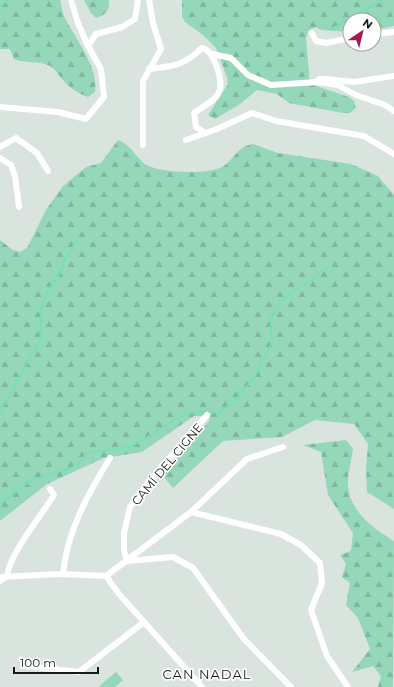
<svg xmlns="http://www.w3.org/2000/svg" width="394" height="687" viewBox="0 0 394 687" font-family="Montserrat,sans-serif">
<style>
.grass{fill:#94d7b9}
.forest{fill:url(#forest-firs)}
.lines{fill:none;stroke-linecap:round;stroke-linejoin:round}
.stream{stroke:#6fe3b4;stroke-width:1.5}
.minor{stroke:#fff;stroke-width:6}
.labels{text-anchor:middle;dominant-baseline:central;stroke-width:3.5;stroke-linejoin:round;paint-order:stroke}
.street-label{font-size:12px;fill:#171b19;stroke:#fff}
.neighbourhood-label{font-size:13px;letter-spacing:1px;fill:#171b19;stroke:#fff}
</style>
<defs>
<pattern id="forest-firs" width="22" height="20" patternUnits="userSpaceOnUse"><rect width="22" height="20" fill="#94d7b9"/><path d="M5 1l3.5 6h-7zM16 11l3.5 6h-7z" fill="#7fb89e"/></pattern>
</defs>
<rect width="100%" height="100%" fill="#d9e4de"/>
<path class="grass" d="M 116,672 L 123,680 L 115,687 L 99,687 L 99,686 Z"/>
<g class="forest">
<path d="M 0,0 L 60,0 C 62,6 62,13 65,18 C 76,40 99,67 95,92 L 88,97 C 80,94 71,89 65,82 C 59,77 57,70 50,66 C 39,60 25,64 14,59 L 10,49 L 0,49 Z"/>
<path d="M 84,0 L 109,0 C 110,10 106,15 96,18 L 91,13 Z"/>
<path d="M 182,0 L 394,0 L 394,26 L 374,30 L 374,20 L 350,20 L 350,32 L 322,30 L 315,27 L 308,31 L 306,38 L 310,84 L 349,97 L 354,101 L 356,108 L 350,113 L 343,113 L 289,103 L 277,94 L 257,90 L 240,104 L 215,119 L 208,115 L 228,84 L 227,77 L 216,48 L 203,35 L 185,22 L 182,16 Z"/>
<path d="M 118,140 C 130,144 135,156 145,164 C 158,173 201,174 217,169 C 233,165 234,147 253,144 L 278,153 L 351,164 L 378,176 L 394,195 L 394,509 L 367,492 L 366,469 L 368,444 L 354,424 L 315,420 L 282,437 L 223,441 L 173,488 L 162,475 L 209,421 L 210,416 L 194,416 L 142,452 L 104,458 L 47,484 L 0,521 L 0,240 L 13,250 L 20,252 L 27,248 L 46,210 L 63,186 L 86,167 L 101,163 Z"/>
<path d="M 346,440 L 353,449 C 352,460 347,475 348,486 C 350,512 374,529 394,541 L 393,687 L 378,687 L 381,676 L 373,666 L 352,672 L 370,649 L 358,618 L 346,605 L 350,583 L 342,577 L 346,564 L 340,555 L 351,551 L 353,533 L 328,495 L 321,452 L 303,445 Z"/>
</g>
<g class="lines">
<g class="stream">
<path d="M 0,7 L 8,0"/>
<path d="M 331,29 L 383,0"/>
<path d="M 0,412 L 40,340 L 41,307 L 48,291 L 60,273 L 65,259 L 78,239"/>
<path d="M 0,504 L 32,480 L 76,466 L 88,452 C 100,449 120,451 131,446 C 164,432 176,407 217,413 L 230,405 L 253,380 L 272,342 L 270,319 L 282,300 L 327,268"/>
</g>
<g class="minor">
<path d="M 71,0 L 78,23 L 88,46"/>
<path d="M 312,33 L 316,41 L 326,43 L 350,38"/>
<path d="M 374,34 L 394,32"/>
<path d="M 212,54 L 231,58 L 248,75 L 271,85 L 318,82 L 338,85 L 356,95 L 385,105 L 394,111"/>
<path d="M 149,69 C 174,66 183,66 202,48 C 214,50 224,82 219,92 C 215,101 202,107 194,113 L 196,127 L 205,133"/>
<path d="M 318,81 L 319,79 L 324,79 L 354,82 L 394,76"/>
<path d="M 0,107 L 58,112 L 86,119 L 104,97 L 101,69 L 88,46 L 96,34 L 122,27 L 135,19 L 138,0"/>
<path d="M 186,140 L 217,129 L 252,113 L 276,121 L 364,136 L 394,154"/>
<path d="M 143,145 L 143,81 L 161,49 L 153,23 L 149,0"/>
<path d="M 0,147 L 16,138 L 37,153 L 48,171"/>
<path d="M 0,158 L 11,165 L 15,176 L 19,207"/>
<path d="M 207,415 L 150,480 L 130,507 L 124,533 L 124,550 L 127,561 L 173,557 L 193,568 L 244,639 L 291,687"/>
<path d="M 191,512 L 281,534 L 301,545 L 320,563 L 322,583 L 311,610 L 327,656 L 348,687"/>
<path d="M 63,574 C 67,531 88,494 110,458"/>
<path d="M 106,576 L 119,594 L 202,687"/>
<path d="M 0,577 L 60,574 L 106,576 L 191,512 L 247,459 L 283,447"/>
<path d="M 0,581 L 7,576 C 10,553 41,516 54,495 L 50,489"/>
<path d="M 26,666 L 79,672 L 144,622"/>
</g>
</g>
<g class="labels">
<g class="street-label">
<text transform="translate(167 464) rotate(-50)">CAMÍ DEL CIGNE</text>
</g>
<g class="neighbourhood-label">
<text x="207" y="674">CAN NADAL</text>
</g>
</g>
<g transform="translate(362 32) rotate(35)"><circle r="19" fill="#ffffff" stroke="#a2a4a3"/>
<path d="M0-3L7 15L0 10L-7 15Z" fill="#a9174f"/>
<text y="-6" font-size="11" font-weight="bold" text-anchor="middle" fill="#171b19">N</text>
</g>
<path d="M14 667v6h84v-6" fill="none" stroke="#171b19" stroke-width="2"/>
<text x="20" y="667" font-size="12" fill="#171b19" stroke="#ffffff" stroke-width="3" paint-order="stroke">100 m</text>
</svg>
